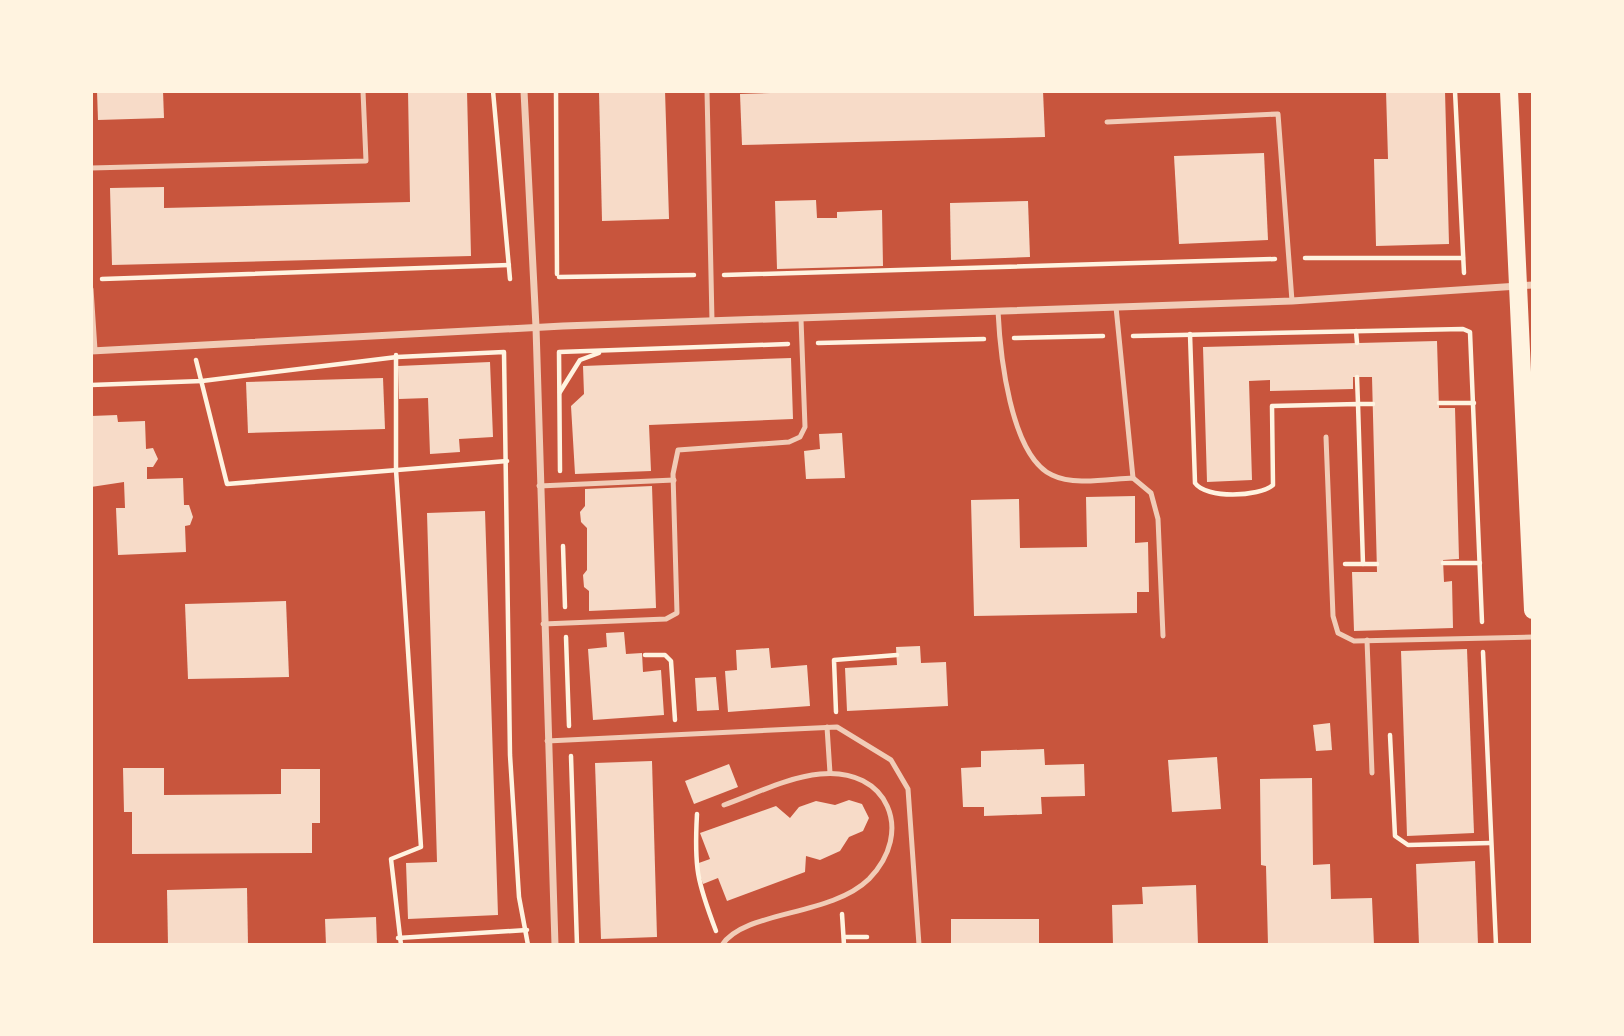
<svg xmlns="http://www.w3.org/2000/svg" width="1624" height="1036" viewBox="0 0 1624 1036" font-family="'Open Sans',sans-serif">
<style>
.building{fill:#f7dbc8}
.lines{fill:none;stroke-linecap:round;stroke-linejoin:round}
.path{stroke:#fff3e0;stroke-width:4.5}
.service{stroke:#f1ccb7;stroke-width:5}
.minor{stroke:#f1ccb7;stroke-width:7}
.primary{stroke:#fff3e0;stroke-width:18}
</style>
<rect width="100%" height="100%" fill="#c8553d"/>
<g class="building">
<path d="M 97,91 L 163,91 L 164,118 L 98,120 Z"/>
<path d="M 408,91 L 467,91 L 471,256 L 112,265 L 110,188 L 164,187 L 164,208 L 410,202 Z"/>
<path d="M 599,91 L 665,91 L 669,219 L 602,221 Z"/>
<path d="M 840,91 L 1043,91 L 1045,137 L 742,145 L 740,94 Z"/>
<path d="M 1386,91 L 1445,91 L 1449,244 L 1376,246 L 1374,159 L 1388,159 Z"/>
<path d="M 1264,153 L 1268,240 L 1179,244 L 1174,156 Z"/>
<path d="M 816,200 L 817,218 L 837,218 L 837,212 L 882,210 L 883,266 L 777,269 L 775,201 Z"/>
<path d="M 1028,201 L 1030,257 L 951,260 L 950,203 Z"/>
<path d="M 1437,341 L 1439,408 L 1455,408 L 1459,559 L 1443,560 L 1444,582 L 1452,581 L 1453,628 L 1354,631 L 1352,572 L 1377,572 L 1372,377 L 1353,377 L 1353,389 L 1270,391 L 1270,380 L 1249,381 L 1252,480 L 1207,482 L 1203,347 Z"/>
<path d="M 791,358 L 793,419 L 649,425 L 651,471 L 575,474 L 571,406 L 584,394 L 583,366 Z"/>
<path d="M 490,362 L 493,437 L 459,439 L 460,452 L 430,454 L 428,398 L 399,399 L 398,366 Z"/>
<path d="M 383,378 L 385,429 L 248,433 L 246,382 Z"/>
<path d="M 117,415 L 118,422 L 145,421 L 146,449 L 153,448 L 158,459 L 153,467 L 147,467 L 147,479 L 183,478 L 184,505 L 189,505 L 193,517 L 190,525 L 185,526 L 186,552 L 118,555 L 116,508 L 125,508 L 124,482 L 91,487 L 91,416 Z"/>
<path d="M 842,433 L 845,478 L 806,479 L 804,451 L 820,449 L 819,434 Z"/>
<path d="M 652,486 L 656,608 L 589,611 L 589,591 L 584,587 L 583,575 L 587,570 L 587,528 L 581,522 L 580,512 L 585,506 L 585,489 Z"/>
<path d="M 1135,496 L 1135,543 L 1148,542 L 1149,592 L 1137,592 L 1137,613 L 974,616 L 971,500 L 1019,499 L 1020,548 L 1087,547 L 1086,497 Z"/>
<path d="M 485,511 L 498,915 L 408,919 L 406,863 L 437,862 L 427,513 Z"/>
<path d="M 286,601 L 289,677 L 188,679 L 185,604 Z"/>
<path d="M 624,632 L 626,654 L 642,653 L 643,672 L 661,670 L 664,715 L 593,720 L 588,649 L 607,647 L 606,633 Z"/>
<path d="M 920,646 L 921,663 L 946,662 L 948,706 L 847,711 L 845,668 L 897,665 L 896,647 Z"/>
<path d="M 769,648 L 771,668 L 807,665 L 810,706 L 728,712 L 725,671 L 737,670 L 736,650 Z"/>
<path d="M 1467,649 L 1474,833 L 1407,836 L 1401,651 Z"/>
<path d="M 716,677 L 719,710 L 697,711 L 695,678 Z"/>
<path d="M 1330,723 L 1332,750 L 1316,751 L 1313,725 Z"/>
<path d="M 1044,749 L 1045,765 L 1084,764 L 1085,796 L 1041,797 L 1042,814 L 984,816 L 984,807 L 963,807 L 961,768 L 981,767 L 981,751 Z"/>
<path d="M 1217,757 L 1221,809 L 1172,812 L 1168,760 Z"/>
<path d="M 652,761 L 657,937 L 601,939 L 595,763 Z"/>
<path d="M 729,764 L 738,787 L 694,804 L 685,781 Z"/>
<path d="M 123,768 L 164,768 L 164,795 L 281,794 L 281,769 L 320,769 L 320,823 L 312,823 L 312,853 L 132,854 L 132,812 L 124,812 Z"/>
<path d="M 1312,778 L 1313,865 L 1330,864 L 1331,899 L 1372,898 L 1374,945 L 1268,945 L 1266,866 L 1261,865 L 1260,779 Z"/>
<path d="M 849,800 L 862,804 L 869,818 L 863,831 L 849,837 L 840,851 L 820,860 L 806,856 L 805,872 L 727,901 L 718,878 L 703,884 L 696,864 L 710,859 L 700,833 L 776,806 L 790,818 L 799,807 L 816,801 L 835,805 Z"/>
<path d="M 1475,861 L 1478,945 L 1419,945 L 1416,864 Z"/>
<path d="M 1196,885 L 1198,945 L 1113,945 L 1112,905 L 1143,904 L 1142,887 Z"/>
<path d="M 247,888 L 248,945 L 168,945 L 167,890 Z"/>
<path d="M 376,917 L 377,945 L 326,945 L 325,919 Z"/>
<rect x="951" y="919" width="88" height="26"/>
</g>
<g class="lines">
<g class="path">
<path d="M 493,91 L 510,279"/>
<path d="M 556,91 L 557,274"/>
<path d="M 1455,91 L 1464,273"/>
<path d="M 1305,258 L 1463,258"/>
<path d="M 724,275 L 1275,259"/>
<path d="M 559,277 L 694,275"/>
<path d="M 102,279 L 509,265"/>
<path d="M 1356,331 L 1357,343"/>
<path d="M 1190,334 L 1195,483 C 1206,499 1259,497 1273,485 L 1272,406 L 1358,404 L 1363,564 L 1345,564"/>
<path d="M 1133,336 L 1463,329 L 1470,332 L 1482,622"/>
<path d="M 1014,338 L 1103,336"/>
<path d="M 818,343 L 984,339"/>
<path d="M 396,355 L 396,470 L 421,847 L 391,859 L 401,945"/>
<path d="M 196,360 L 227,484 L 507,461"/>
<path d="M 1357,377 L 1358,404 L 1373,404"/>
<path d="M 91,385 L 202,381 L 397,357 L 504,352 L 510,755 L 519,897 L 528,945"/>
<path d="M 560,392 L 580,360 L 599,353"/>
<path d="M 1439,403 L 1474,403"/>
<path d="M 560,471 L 559,352 L 788,344"/>
<path d="M 563,546 L 565,607"/>
<path d="M 1443,563 L 1480,563"/>
<path d="M 1363,564 L 1377,564"/>
<path d="M 566,637 L 569,726"/>
<path d="M 1483,652 L 1496,945"/>
<path d="M 645,655 L 665,655 L 671,661 L 675,720"/>
<path d="M 836,712 L 834,660 L 897,655"/>
<path d="M 1390,735 L 1395,836 L 1408,845 L 1490,843"/>
<path d="M 571,756 L 577,945"/>
<path d="M 697,814 C 694,868 697,881 716,931"/>
<path d="M 842,914 L 844,945"/>
<path d="M 844,937 L 867,937"/>
<path d="M 398,938 L 527,930"/>
</g>
<g class="service">
<path d="M 707,91 L 712,321"/>
<path d="M 1107,122 L 1278,114 L 1292,301"/>
<path d="M 91,168 L 366,161 L 363,91"/>
<path d="M 91,289 L 95,350"/>
<path d="M 1116,307 L 1133,478"/>
<path d="M 998,311 C 1000,353 1010,455 1052,475 C 1074,486 1109,479 1133,478 L 1151,493 L 1158,519 L 1163,636"/>
<path d="M 1326,437 L 1333,616 L 1338,633 L 1354,641 L 1533,637"/>
<path d="M 539,486 L 674,480"/>
<path d="M 543,624 L 666,619 L 677,613 L 673,474 L 678,450 L 789,442 L 800,437 L 805,427 L 801,319"/>
<path d="M 1367,640 L 1372,773"/>
<path d="M 827,727 L 830,773"/>
<path d="M 547,741 L 837,727 L 891,760 L 908,789 L 919,945"/>
<path d="M 722,945 C 745,910 830,917 869,879 C 915,832 888,767 820,774 C 788,777 755,794 724,805"/>
</g>
<g class="minor">
<path d="M 524,91 L 536,327 L 555,945"/>
<path d="M 91,351 L 563,326 L 1292,301 L 1533,285"/>
</g>
<path class="primary" d="M 1509,91 L 1533,610"/>
</g>
<rect width="1624" height="1036" fill="none" stroke="#fff3e0" stroke-width="186"/>
</svg>
